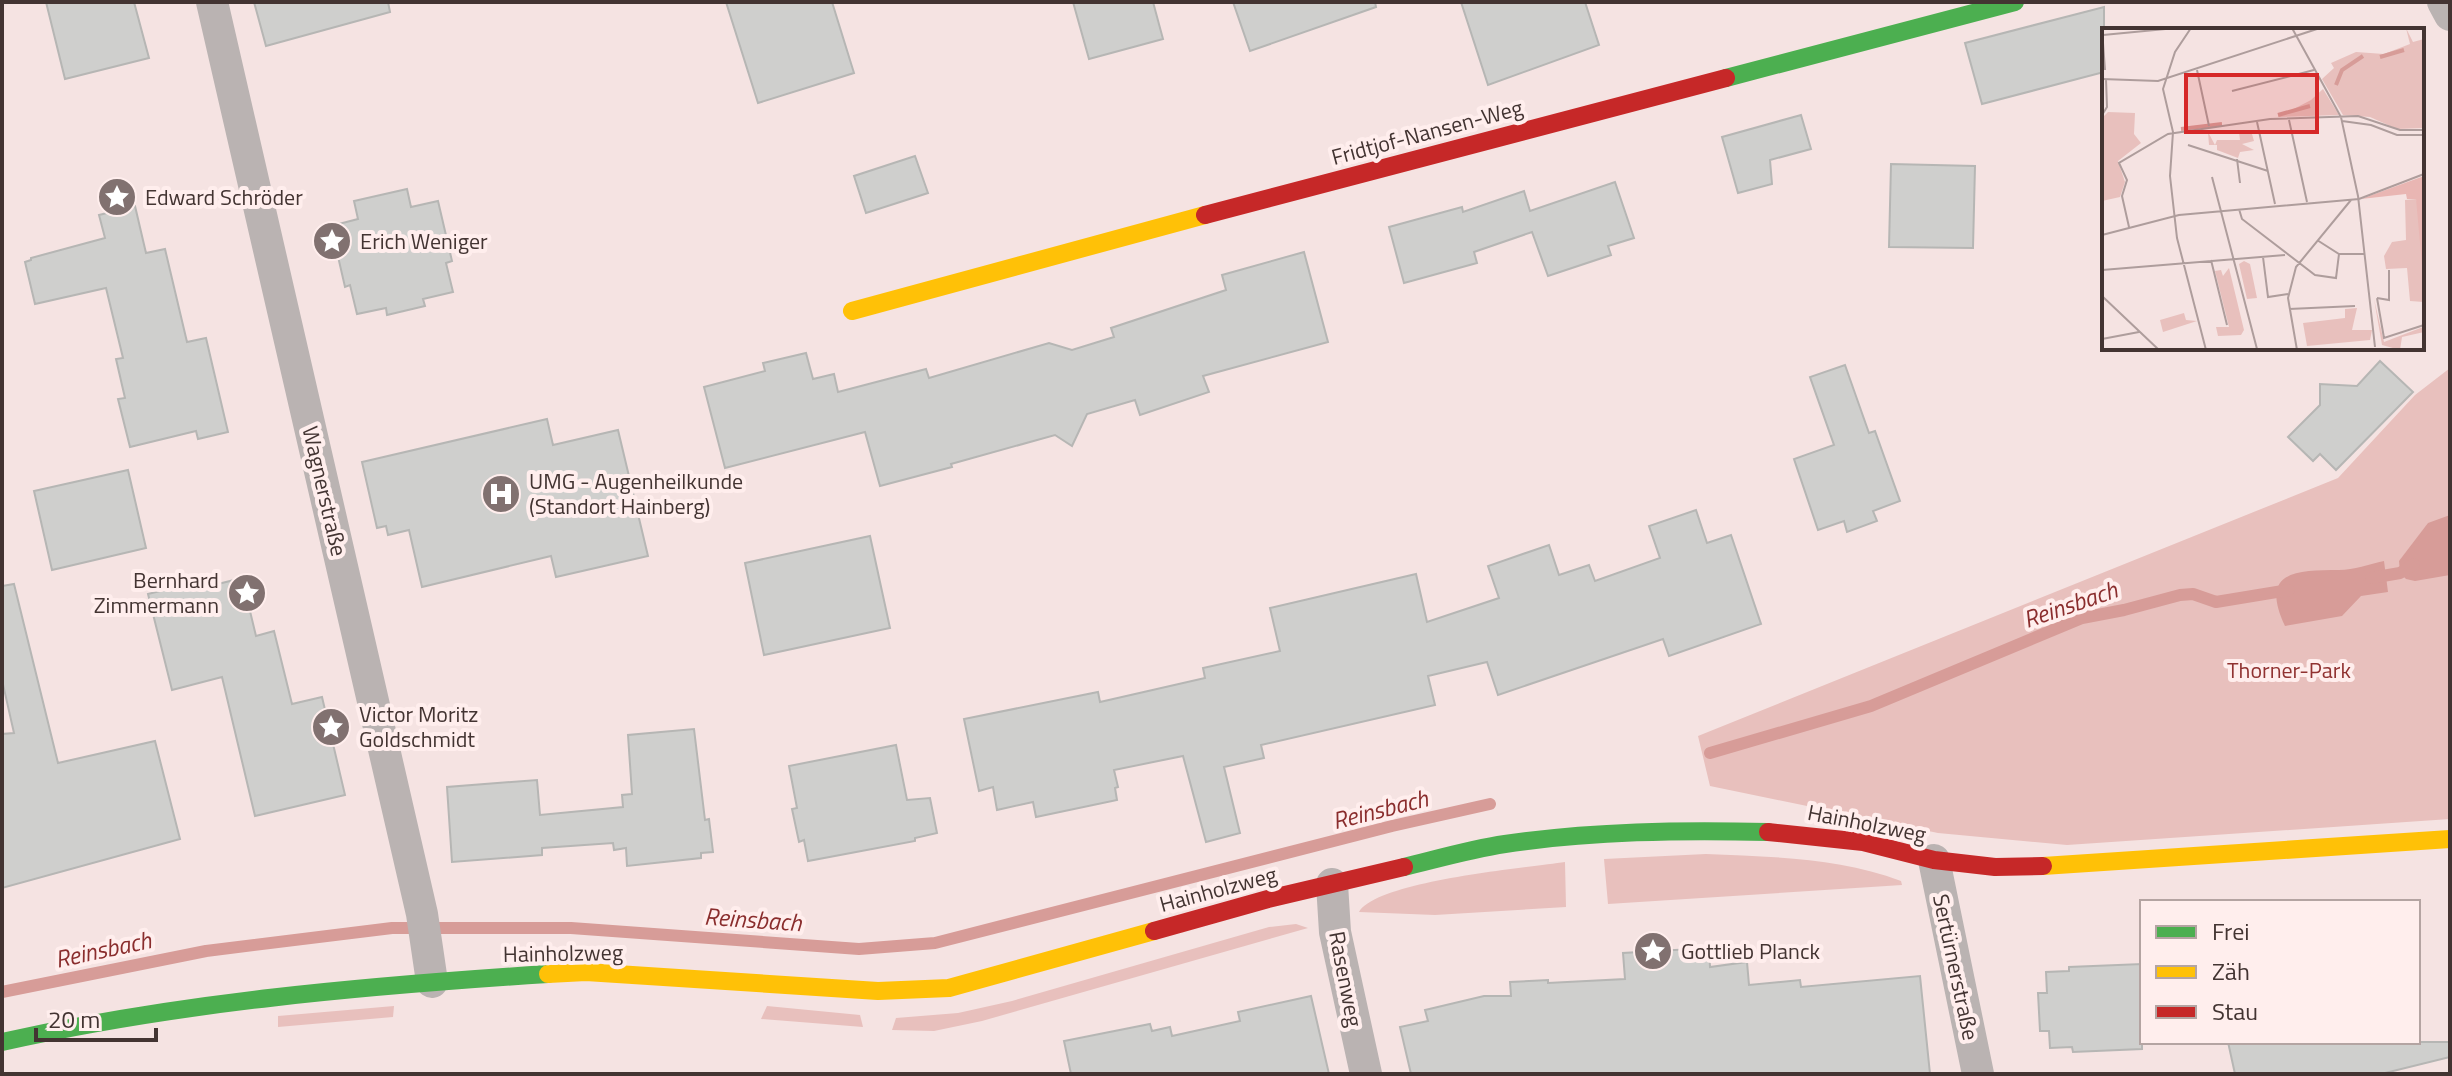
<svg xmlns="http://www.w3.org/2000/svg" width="2452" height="1076" viewBox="0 0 2452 1076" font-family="'Titillium Web',sans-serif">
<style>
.green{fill:#e8c0bd}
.water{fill:#d79c98}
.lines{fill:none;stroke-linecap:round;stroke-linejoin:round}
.stream{stroke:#d79c98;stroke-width:12}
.building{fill:#cfcfcd;stroke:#b6b6b4;stroke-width:2}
.street{stroke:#bab3b2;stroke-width:32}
.fast{stroke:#4caf50;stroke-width:18}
.slow{stroke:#ffc107;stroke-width:18}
.jam{stroke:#c62828;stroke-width:18}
.labels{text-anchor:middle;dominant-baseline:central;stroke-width:8;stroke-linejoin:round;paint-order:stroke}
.street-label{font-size:22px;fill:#433432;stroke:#ffeeed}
.poi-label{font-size:22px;fill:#433432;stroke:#ffeeed;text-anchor:start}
.park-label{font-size:22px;fill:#903231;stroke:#ffeeed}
.water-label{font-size:24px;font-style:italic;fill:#8a2d2d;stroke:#ffeeed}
.inset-river{fill:none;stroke:#d79c98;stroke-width:4}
.inset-road{fill:none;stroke:#ae9d9c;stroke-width:2}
.view{fill:#d62828;fill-opacity:0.15;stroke:#d62828;stroke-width:4}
.inset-edge{fill:none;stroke:#433432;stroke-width:4}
</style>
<rect width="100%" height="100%" fill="#f5e3e2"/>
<g class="green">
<path d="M 2450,368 L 2450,819 L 2067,845 L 1938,833 L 1710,786 L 1698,736 L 2338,478 L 2415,395 Z"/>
<path d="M 1706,854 C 1771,857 1839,857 1901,881 L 1902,885 L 1608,904 L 1604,859 Z"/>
<path d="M 1565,862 L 1566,907 L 1435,915 L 1359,912 C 1377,881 1525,868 1565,862 Z"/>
<path d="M 1296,924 L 1308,928 L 982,1021 L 934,1031 L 892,1030 L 896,1018 L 958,1013 L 1012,1001 L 1269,927 Z"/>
<path d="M 394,1006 L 393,1017 L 278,1027 L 278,1016 Z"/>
<path d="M 767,1006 L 860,1015 L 863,1027 L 761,1019 Z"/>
</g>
<g class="water">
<path d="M 2450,515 L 2450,575 L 2415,581 L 2406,579 L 2400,573 L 2399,561 L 2428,523 Z"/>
<path d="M 2384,561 L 2388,592 L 2361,596 L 2342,616 L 2285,626 C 2259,571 2296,570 2339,570 C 2354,570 2369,564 2384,561 Z"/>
</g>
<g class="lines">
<g class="stream">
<path d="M 2371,578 L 2400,573 L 2414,564"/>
<path d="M 1710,753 L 1871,706 L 2082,618 L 2124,610 L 2180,595 L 2193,594 L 2216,602 L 2289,590"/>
<path d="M 2,992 L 206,951 L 392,928 L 571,928 L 859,949 L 935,943 L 1392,826 L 1490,804"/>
</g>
</g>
<g class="building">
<path d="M 46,2 L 134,2 L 149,58 L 65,79 Z"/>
<path d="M 254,2 L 388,2 L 390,12 L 266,46 Z"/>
<path d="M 726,2 L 832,2 L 854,73 L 758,103 Z"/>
<path d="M 1073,2 L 1153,2 L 1163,39 L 1089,59 Z"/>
<path d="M 1233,2 L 1375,2 L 1376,7 L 1250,51 Z"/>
<path d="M 1461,2 L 1585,2 L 1599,45 L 1488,85 Z"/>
<path d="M 2104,7 L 2104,72 L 1982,104 L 1965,43 Z"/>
<path d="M 1801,115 L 1811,149 L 1770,160 L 1772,184 L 1738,193 L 1722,137 Z"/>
<path d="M 915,156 L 928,193 L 866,213 L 854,176 Z"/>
<path d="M 1891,164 L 1975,166 L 1973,248 L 1889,247 Z"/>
<path d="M 1615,182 L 1634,238 L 1608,246 L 1611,255 L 1548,276 L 1532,232 L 1474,252 L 1477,263 L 1404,283 L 1389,227 L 1462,207 L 1463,212 L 1524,191 L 1530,211 Z"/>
<path d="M 407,189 L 411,207 L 438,201 L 452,261 L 446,263 L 453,292 L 423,299 L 425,306 L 387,315 L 386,308 L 357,314 L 350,285 L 345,287 L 331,226 L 358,219 L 354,201 Z"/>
<path d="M 135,206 L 146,253 L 165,249 L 187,342 L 206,338 L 228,432 L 198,439 L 196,431 L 130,447 L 118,399 L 125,398 L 116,359 L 123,358 L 106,288 L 35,304 L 25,262 L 31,260 L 31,258 L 105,238 L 99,215 Z"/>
<path d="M 1304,252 L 1328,342 L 1203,376 L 1209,392 L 1140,415 L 1135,400 L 1087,414 L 1072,446 L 1055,435 L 951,464 L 952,467 L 880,486 L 865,432 L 725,468 L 704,387 L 765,371 L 763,363 L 806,353 L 813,379 L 834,374 L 838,392 L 926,369 L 929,378 L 1049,343 L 1072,350 L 1114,337 L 1111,328 L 1226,290 L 1222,275 Z"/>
<path d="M 2380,361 L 2413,392 L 2336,470 L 2320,454 L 2313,461 L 2288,437 L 2320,405 L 2320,384 L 2357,386 Z"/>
<path d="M 1845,365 L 1869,433 L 1875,431 L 1900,501 L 1873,511 L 1877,521 L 1847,532 L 1844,521 L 1818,530 L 1794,459 L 1834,445 L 1810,377 Z"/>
<path d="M 547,419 L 553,445 L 618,430 L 648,556 L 556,577 L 551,556 L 422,587 L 409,530 L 388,535 L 386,526 L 377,528 L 362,462 Z"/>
<path d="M 128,470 L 146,548 L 52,570 L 34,491 Z"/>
<path d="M 1696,510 L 1707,543 L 1731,535 L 1761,624 L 1669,656 L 1663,639 L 1498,695 L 1487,662 L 1428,676 L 1435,705 L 1261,745 L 1264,758 L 1224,767 L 1240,833 L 1206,842 L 1183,756 L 1114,770 L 1118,787 L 1115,788 L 1117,800 L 1036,817 L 1033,802 L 997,810 L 993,787 L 979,791 L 964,719 L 1098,692 L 1100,702 L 1205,678 L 1203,668 L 1280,651 L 1270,608 L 1416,574 L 1427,622 L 1499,598 L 1488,566 L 1549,545 L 1559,575 L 1589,565 L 1595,581 L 1660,558 L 1649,526 Z"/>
<path d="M 870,536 L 890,628 L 764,655 L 745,563 Z"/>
<path d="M 242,578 L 256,636 L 274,631 L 292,704 L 322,697 L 345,795 L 255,816 L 222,677 L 172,690 L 148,594 L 204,580 L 206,587 Z"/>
<path d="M 14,584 L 58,763 L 155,741 L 180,839 L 2,888 L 2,734 L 14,733 L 2,680 L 2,586 Z"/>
<path d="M 694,729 L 705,820 L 709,819 L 713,852 L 701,853 L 701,858 L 627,866 L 626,848 L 614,850 L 613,843 L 542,848 L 542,855 L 452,862 L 447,787 L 537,780 L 540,815 L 623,807 L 622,795 L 632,794 L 628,735 Z"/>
<path d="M 896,745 L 907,800 L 930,798 L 937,833 L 915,838 L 915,841 L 808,861 L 804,840 L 799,842 L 792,809 L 797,808 L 789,766 Z"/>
<path d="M 1709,948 L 1710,967 L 1747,962 L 1749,985 L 1800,980 L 1801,987 L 1920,976 L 1930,1074 L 1411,1074 L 1400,1027 L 1428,1021 L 1425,1010 L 1484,996 L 1511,996 L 1510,982 L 1548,980 L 1548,983 L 1625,979 L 1623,953 Z"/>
<path d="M 2142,964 L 2142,1049 L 2073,1052 L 2072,1047 L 2050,1048 L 2049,1031 L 2040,1031 L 2038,993 L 2047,993 L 2046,972 L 2069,971 L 2069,967 Z"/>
<path d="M 1311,996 L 1329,1074 L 1071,1074 L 1064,1041 L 1150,1024 L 1152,1031 L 1170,1027 L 1172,1036 L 1240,1021 L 1238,1012 Z"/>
<path d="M 2228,1042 L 2450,1042 L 2450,1057 L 2381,1074 L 2235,1074 Z"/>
</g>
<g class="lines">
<g class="street">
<path d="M 212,2 L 422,914 L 432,982"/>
<path d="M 2443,2 L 2450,15"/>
<path d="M 1934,860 L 1978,1074"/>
<path d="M 1332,884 L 1335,932 L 1366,1074"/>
</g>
<g class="fast">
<path d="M 1726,78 L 2015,2"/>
<path d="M 1404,867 C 1437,859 1471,849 1505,844 C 1592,831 1681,830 1768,832"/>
<path d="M 2,1042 C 181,1002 365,986 548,974"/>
</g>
<g class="slow">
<path d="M 852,311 L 1205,215"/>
<path d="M 2043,866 L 2450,839"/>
<path d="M 548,974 L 586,972 L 878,991 L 949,988 L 1154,931"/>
</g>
<g class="jam">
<path d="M 1205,215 L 1726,78"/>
<path d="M 1768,832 L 1863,842 L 1934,860 L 1995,867 L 2043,866"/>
<path d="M 1154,931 L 1268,899 L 1404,867"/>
</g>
</g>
<defs>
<g id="sight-disc" transform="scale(2)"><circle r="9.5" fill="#817170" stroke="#ffeeed"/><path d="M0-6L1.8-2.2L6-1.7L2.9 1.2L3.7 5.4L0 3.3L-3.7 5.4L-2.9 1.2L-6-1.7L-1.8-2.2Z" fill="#fff"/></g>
<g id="hospital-disc" transform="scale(2)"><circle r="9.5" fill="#817170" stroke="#ffeeed"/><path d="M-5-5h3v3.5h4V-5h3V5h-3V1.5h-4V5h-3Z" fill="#fff"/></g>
</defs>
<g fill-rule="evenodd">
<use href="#sight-disc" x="117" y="197"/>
<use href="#sight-disc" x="332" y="241"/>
<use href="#hospital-disc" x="501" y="494"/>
<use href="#sight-disc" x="247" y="593"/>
<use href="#sight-disc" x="331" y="727"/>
<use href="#sight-disc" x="1653" y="951"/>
</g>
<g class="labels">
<g class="street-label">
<text transform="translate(1427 132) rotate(-15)">Fridtjof-Nansen-Weg</text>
<text transform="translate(325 491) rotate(77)">Wagnerstraße</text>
<text transform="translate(1867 823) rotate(11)">Hainholzweg</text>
<text transform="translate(1218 889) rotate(-15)">Hainholzweg</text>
<text transform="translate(563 953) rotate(-1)">Hainholzweg</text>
<text transform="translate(1956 967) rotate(78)">Sertürnerstraße</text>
<text transform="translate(1346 979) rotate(79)">Rasenweg</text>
</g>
<g class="poi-label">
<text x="145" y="197">Edward Schröder</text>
<text x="360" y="241">Erich Weniger</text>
<text x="529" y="481">UMG - Augenheilkunde<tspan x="529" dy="25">(Standort Hainberg)</tspan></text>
<text x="219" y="580" text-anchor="end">Bernhard<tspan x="219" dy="25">Zimmermann</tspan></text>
<text x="359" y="714">Victor Moritz<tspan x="359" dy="25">Goldschmidt</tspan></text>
<text x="1681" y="951">Gottlieb Planck</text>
</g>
<g class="park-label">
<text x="2289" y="670">Thorner-Park</text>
</g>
<g class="water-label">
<text transform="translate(2070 604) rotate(-19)">Reinsbach</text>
<text transform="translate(1380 809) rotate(-14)">Reinsbach</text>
<text transform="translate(753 919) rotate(4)">Reinsbach</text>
<text transform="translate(103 949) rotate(-12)">Reinsbach</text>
</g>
</g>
<g transform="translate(2102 28)">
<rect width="322" height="322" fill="#f5e3e2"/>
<path d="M 304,0 L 311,14 L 322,11 L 322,100 L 295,101 L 268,89 L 241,87 L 220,51 L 232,40 L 229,35 L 254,24 L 282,26 L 308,16 ZM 221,61 L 237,87 L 176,89 L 209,72 ZM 6,84 L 33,85 L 32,106 L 39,115 L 16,133 L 23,154 L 18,169 L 0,173 L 0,90 ZM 106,104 L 113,117 L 115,112 L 138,112 L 137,104 L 150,106 L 152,113 L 140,116 L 152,122 L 138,124 L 136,130 L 115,122 L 115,117 L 107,117 ZM 314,171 L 319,184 L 322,274 L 308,273 L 305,240 L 284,241 L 282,228 L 290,214 L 304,212 L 303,172 ZM 142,233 L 148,236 L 155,270 L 145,271 L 137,236 ZM 127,240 L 142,302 L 139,307 L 116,308 L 114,299 L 127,299 L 113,243 L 119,242 L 121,248 ZM 272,271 L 282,314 L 321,299 L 322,304 L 300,309 L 298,322 L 280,317 ZM 255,280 L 250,302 L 270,302 L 268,312 L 205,318 L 201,295 L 243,290 L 243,281 ZM 82,285 L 84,292 L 95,293 L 61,304 L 58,292 Z" fill="#e8c0bd"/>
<path d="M 322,148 L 322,259 L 314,171 L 305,171 L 304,166 L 259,171 Z" fill="#e9b6b3"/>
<path class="inset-river" d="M 278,29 L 302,22M 234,57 L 240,42 L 261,28M 176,87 L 208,78M 79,101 L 120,96"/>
<path class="inset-road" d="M 89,0 L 73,24 L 61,61 L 71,104 L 68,148 L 75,210 L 104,322M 190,0 L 239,89 L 256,168 L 273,319M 0,1 L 3,42M 1,7 L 74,0M 95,42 L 107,98M 0,51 L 56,53 L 218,0M 130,63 L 212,42M 0,87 L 5,79 L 4,51M 187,92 L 205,174M 240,93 L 269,97 L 295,107 L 322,107M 155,94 L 173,176M 86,117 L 166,143M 135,131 L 138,155M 110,149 L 155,321M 137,181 L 140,191 L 213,247 L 234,250 L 237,226M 27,199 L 20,168 L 25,152 L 17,135 L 66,106 L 168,91 L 256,88 L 298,102 L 322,102M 0,207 L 77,187 L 257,171 L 322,146M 215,212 L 237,226 L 263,226M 161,229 L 166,269 L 186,266M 109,232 L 125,297M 0,242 L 183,227M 0,268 L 57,322M 275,270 L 282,310 L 322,297M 275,270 L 287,272 L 287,242M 187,281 L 253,278M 0,311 L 37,304M 131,322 L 283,322M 195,322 L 186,270 L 194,239 L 249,172"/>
<path class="view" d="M 84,47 L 215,47 L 215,104 L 84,104 Z"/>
<rect width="322" height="322" class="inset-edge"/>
</g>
<rect width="2452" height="1076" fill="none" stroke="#433432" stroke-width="8"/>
<rect x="2140" y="900" width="280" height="144" fill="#ffeeed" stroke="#b4a4a2" stroke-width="2"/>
<rect x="2156" y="926" width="40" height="12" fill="#4caf50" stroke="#b4a4a2" stroke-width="2"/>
<text x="2212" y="940" font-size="24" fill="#433432">Frei</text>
<rect x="2156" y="966" width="40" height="12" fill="#ffc107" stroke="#b4a4a2" stroke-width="2"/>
<text x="2212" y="980" font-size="24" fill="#433432">Zäh</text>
<rect x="2156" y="1006" width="40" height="12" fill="#c62828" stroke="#b4a4a2" stroke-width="2"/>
<text x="2212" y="1020" font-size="24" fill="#433432">Stau</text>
<path d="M36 1028v12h120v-12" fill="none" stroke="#433432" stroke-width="4"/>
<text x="48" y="1028" font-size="24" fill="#433432" stroke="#ffeeed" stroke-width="6" paint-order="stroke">20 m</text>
</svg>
